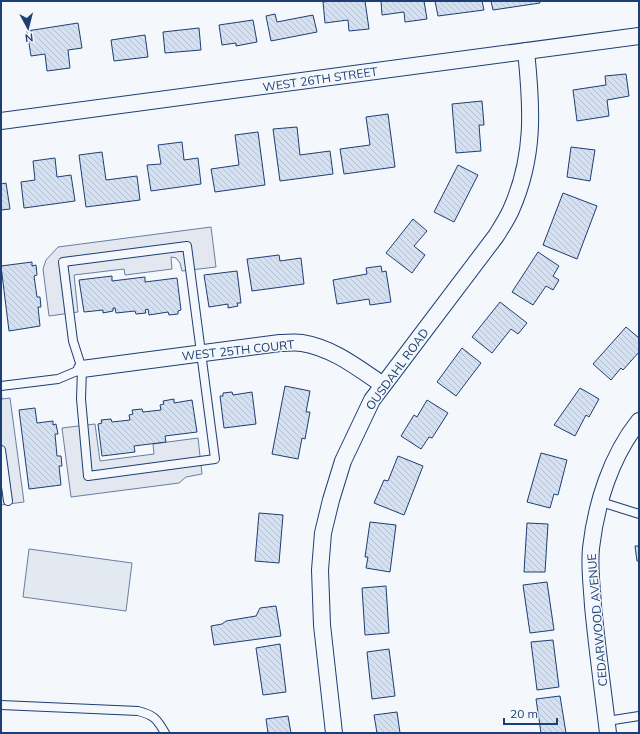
<svg xmlns="http://www.w3.org/2000/svg" width="640" height="734" viewBox="0 0 640 734" font-family="Mulish,sans-serif">
<style>
.green{fill:#e3e9f0;stroke:#687fa3}
.parking{fill:#e3e8f0;stroke:#687fa3}
.building{fill:url(#building-back-hatch);stroke:#1d3f73}
.lines{fill:none;stroke-linecap:round;stroke-linejoin:round}
.service-casing{stroke:#1d3f73;stroke-width:10}
.minor-casing{stroke:#1d3f73;stroke-width:18}
.service{stroke:#f4f7fb;stroke-width:8}
.minor{stroke:#f4f7fb;stroke-width:16}
.labels{text-anchor:middle;dominant-baseline:central;stroke-width:3;stroke-linejoin:round;paint-order:stroke}
.street-label{font-size:12px;fill:#1d3f73;stroke:#f4f7fb}
</style>
<defs>
<pattern id="building-back-hatch" width="6" height="6" patternUnits="userSpaceOnUse"><rect width="6" height="6" fill="#d5e0f0"/><path d="M-1 5l2 2M0 0l6 6M5-1l2 2" fill="none" stroke="#b6c1d1"/></pattern>
</defs>
<rect width="100%" height="100%" fill="#f4f7fb"/>
<path class="green" d="M 29,549 L 132,563 L 126,611 L 23,597 Z"/>
<g class="parking">
<path d="M 211,227 L 216,267 L 182,271 L 180,263 L 176,258 L 171,257 L 172,269 L 125,275 L 124,269 L 74,275 L 78,312 L 49,316 L 43,269 L 46,260 L 58,247 Z"/>
<path d="M 1,391 L 2,399 L 10,398 L 24,502 L 1,505 Z"/>
<path d="M 95,424 L 100,461 L 154,454 L 153,444 L 198,438 L 202,474 L 186,477 L 179,483 L 71,497 L 62,428 Z"/>
</g>
<g class="building">
<path d="M 330,1 L 365,1 L 369,29 L 349,31 L 348,20 L 325,23 L 323,2 Z"/>
<path d="M 381,1 L 424,1 L 427,19 L 405,22 L 404,12 L 382,15 Z"/>
<path d="M 435,1 L 482,1 L 484,10 L 438,16 Z"/>
<path d="M 491,1 L 539,1 L 540,3 L 493,10 Z"/>
<path d="M 275,14 L 277,22 L 313,15 L 317,32 L 271,41 L 266,16 Z"/>
<path d="M 253,20 L 257,42 L 236,46 L 236,43 L 222,45 L 219,25 Z"/>
<path d="M 78,23 L 82,48 L 68,50 L 70,68 L 47,71 L 45,54 L 31,56 L 27,31 Z"/>
<path d="M 199,28 L 201,50 L 165,53 L 163,32 Z"/>
<path d="M 145,35 L 148,57 L 114,61 L 111,40 Z"/>
<path d="M 626,74 L 629,96 L 607,100 L 609,116 L 577,121 L 573,90 L 606,85 L 605,76 Z"/>
<path d="M 482,101 L 484,125 L 479,125 L 481,151 L 456,153 L 452,104 Z"/>
<path d="M 388,114 L 395,167 L 344,174 L 340,149 L 370,145 L 366,117 Z"/>
<path d="M 297,127 L 300,155 L 330,151 L 333,174 L 280,181 L 273,129 Z"/>
<path d="M 258,132 L 265,185 L 215,192 L 211,169 L 239,165 L 235,135 Z"/>
<path d="M 182,142 L 184,160 L 198,158 L 201,184 L 151,191 L 147,165 L 161,164 L 158,145 Z"/>
<path d="M 571,147 L 595,150 L 590,181 L 567,177 Z"/>
<path d="M 102,152 L 106,180 L 137,176 L 140,200 L 86,207 L 79,155 Z"/>
<path d="M 55,158 L 57,177 L 71,175 L 75,201 L 24,208 L 21,182 L 35,180 L 33,161 Z"/>
<path d="M 458,165 L 478,175 L 454,222 L 434,212 Z"/>
<path d="M 6,183 L 10,209 L 1,210 L 1,184 Z"/>
<path d="M 563,193 L 597,206 L 577,259 L 543,245 Z"/>
<path d="M 413,219 L 427,231 L 414,246 L 425,255 L 412,273 L 386,253 Z"/>
<path d="M 538,252 L 559,266 L 553,276 L 559,280 L 553,290 L 546,286 L 533,305 L 512,292 Z"/>
<path d="M 279,255 L 280,261 L 301,258 L 304,284 L 252,291 L 247,259 Z"/>
<path d="M 32,262 L 32,266 L 36,265 L 37,275 L 34,276 L 37,297 L 40,297 L 41,307 L 38,307 L 40,326 L 9,331 L 1,266 Z"/>
<path d="M 381,266 L 382,272 L 386,271 L 391,302 L 370,305 L 369,299 L 337,304 L 333,280 L 367,274 L 366,268 Z"/>
<path d="M 237,271 L 241,303 L 237,303 L 238,306 L 228,308 L 228,304 L 209,307 L 204,275 Z"/>
<path d="M 112,276 L 112,281 L 145,277 L 145,282 L 177,278 L 181,310 L 178,311 L 178,314 L 169,315 L 168,312 L 149,315 L 148,309 L 145,310 L 146,313 L 136,314 L 135,311 L 116,313 L 115,308 L 113,308 L 113,311 L 103,313 L 103,310 L 84,312 L 79,280 Z"/>
<path d="M 500,302 L 527,323 L 518,334 L 511,329 L 492,353 L 472,337 Z"/>
<path d="M 626,327 L 639,338 L 639,352 L 623,370 L 621,368 L 611,380 L 593,364 Z"/>
<path d="M 462,348 L 481,363 L 456,396 L 437,382 Z"/>
<path d="M 285,386 L 310,391 L 306,412 L 310,412 L 305,439 L 302,438 L 298,459 L 272,454 Z"/>
<path d="M 580,388 L 599,399 L 589,417 L 586,415 L 575,436 L 554,425 Z"/>
<path d="M 232,392 L 233,395 L 252,392 L 256,424 L 224,428 L 220,396 L 223,396 L 223,393 Z"/>
<path d="M 174,399 L 174,403 L 192,400 L 197,432 L 165,436 L 166,442 L 134,446 L 135,452 L 102,456 L 98,424 L 102,423 L 101,420 L 111,419 L 112,422 L 130,420 L 129,415 L 133,414 L 132,410 L 142,409 L 143,412 L 161,410 L 160,405 L 164,404 L 163,401 Z"/>
<path d="M 427,400 L 448,413 L 432,438 L 429,437 L 421,449 L 401,436 L 414,415 L 417,417 Z"/>
<path d="M 35,408 L 37,423 L 53,421 L 53,425 L 56,424 L 58,434 L 55,434 L 57,456 L 61,456 L 62,466 L 59,466 L 61,485 L 29,489 L 19,410 Z"/>
<path d="M 541,453 L 567,460 L 558,495 L 554,494 L 550,508 L 527,502 Z"/>
<path d="M 398,456 L 423,466 L 404,515 L 374,503 L 384,480 L 388,481 Z"/>
<path d="M 259,513 L 283,515 L 279,563 L 255,561 Z"/>
<path d="M 370,522 L 396,525 L 390,572 L 366,568 L 368,557 L 365,557 Z"/>
<path d="M 527,523 L 548,524 L 545,572 L 524,572 Z"/>
<path d="M 635,546 L 639,546 L 639,561 L 637,561 Z"/>
<path d="M 547,582 L 554,630 L 530,633 L 523,585 Z"/>
<path d="M 386,586 L 389,633 L 365,635 L 362,588 Z"/>
<path d="M 276,606 L 281,636 L 214,645 L 211,626 L 222,624 L 226,621 L 256,616 L 260,608 Z"/>
<path d="M 553,640 L 559,687 L 537,690 L 531,642 Z"/>
<path d="M 280,644 L 286,692 L 263,695 L 256,648 Z"/>
<path d="M 389,649 L 395,696 L 372,699 L 367,652 Z"/>
<path d="M 560,696 L 566,733 L 541,733 L 536,699 Z"/>
<path d="M 397,712 L 400,733 L 377,733 L 374,715 Z"/>
<path d="M 288,716 L 291,733 L 268,733 L 266,719 Z"/>
</g>
<g class="lines">
<g class="service-casing">
<g id="service">
<path d="M 187,246 L 215,459 L 88,476 L 81,399 L 82,369 L 73,341 L 63,262 Z"/>
<path d="M 1,386 L 58,379 L 82,369"/>
<path d="M 1,450 L 8,501"/>
<path d="M 601,502 L 639,514"/>
<path d="M 1,705 L 138,711 C 154,715 157,719 165,733"/>
<path d="M 607,721 L 639,716"/>
</g>
</g>
<g class="minor-casing">
<g id="minor">
<path d="M 1,121 L 639,36"/>
<path d="M 82,369 L 280,343 C 287,343 295,342 302,343 C 333,348 358,368 383,385"/>
<path d="M 334,733 L 322,625 L 320,570 L 323,533 L 331,500 L 343,461 L 372,400 L 496,236 C 501,228 507,219 511,210 C 535,156 532,108 526,51"/>
<path d="M 608,733 C 603,691 597,648 593,606 C 592,587 589,567 591,548 C 596,504 611,456 639,421"/>
</g>
</g>
<use href="#service" class="service"/>
<use href="#minor" class="minor"/>
</g>
<g class="labels">
<g class="street-label">
<text transform="translate(320 79) rotate(-8)">WEST 26TH STREET</text>
<text transform="translate(238 350) rotate(-6)">WEST 25TH COURT</text>
<text transform="translate(397 369) rotate(-54)">OUSDAHL ROAD</text>
<text transform="translate(597 620) rotate(-95)">CEDARWOOD AVENUE</text>
</g>
</g>
<rect width="640" height="734" fill="none" stroke="#1d3f73" stroke-width="4"/>
<g transform="translate(28 28) rotate(173)" stroke="#f4f7fb" stroke-width="3" paint-order="stroke">
<path d="M0-3L7 15L0 10L-7 15Z" fill="#1d3f73"/>
<text y="-6" font-size="11" font-weight="bold" text-anchor="middle" fill="#1d3f73">N</text>
</g>
<path d="M504 718v6h53v-6" fill="none" stroke="#1d3f73" stroke-width="2"/>
<text x="510" y="718" font-size="12" fill="#1d3f73" stroke="#f4f7fb" stroke-width="3" paint-order="stroke">20 m</text>
</svg>
